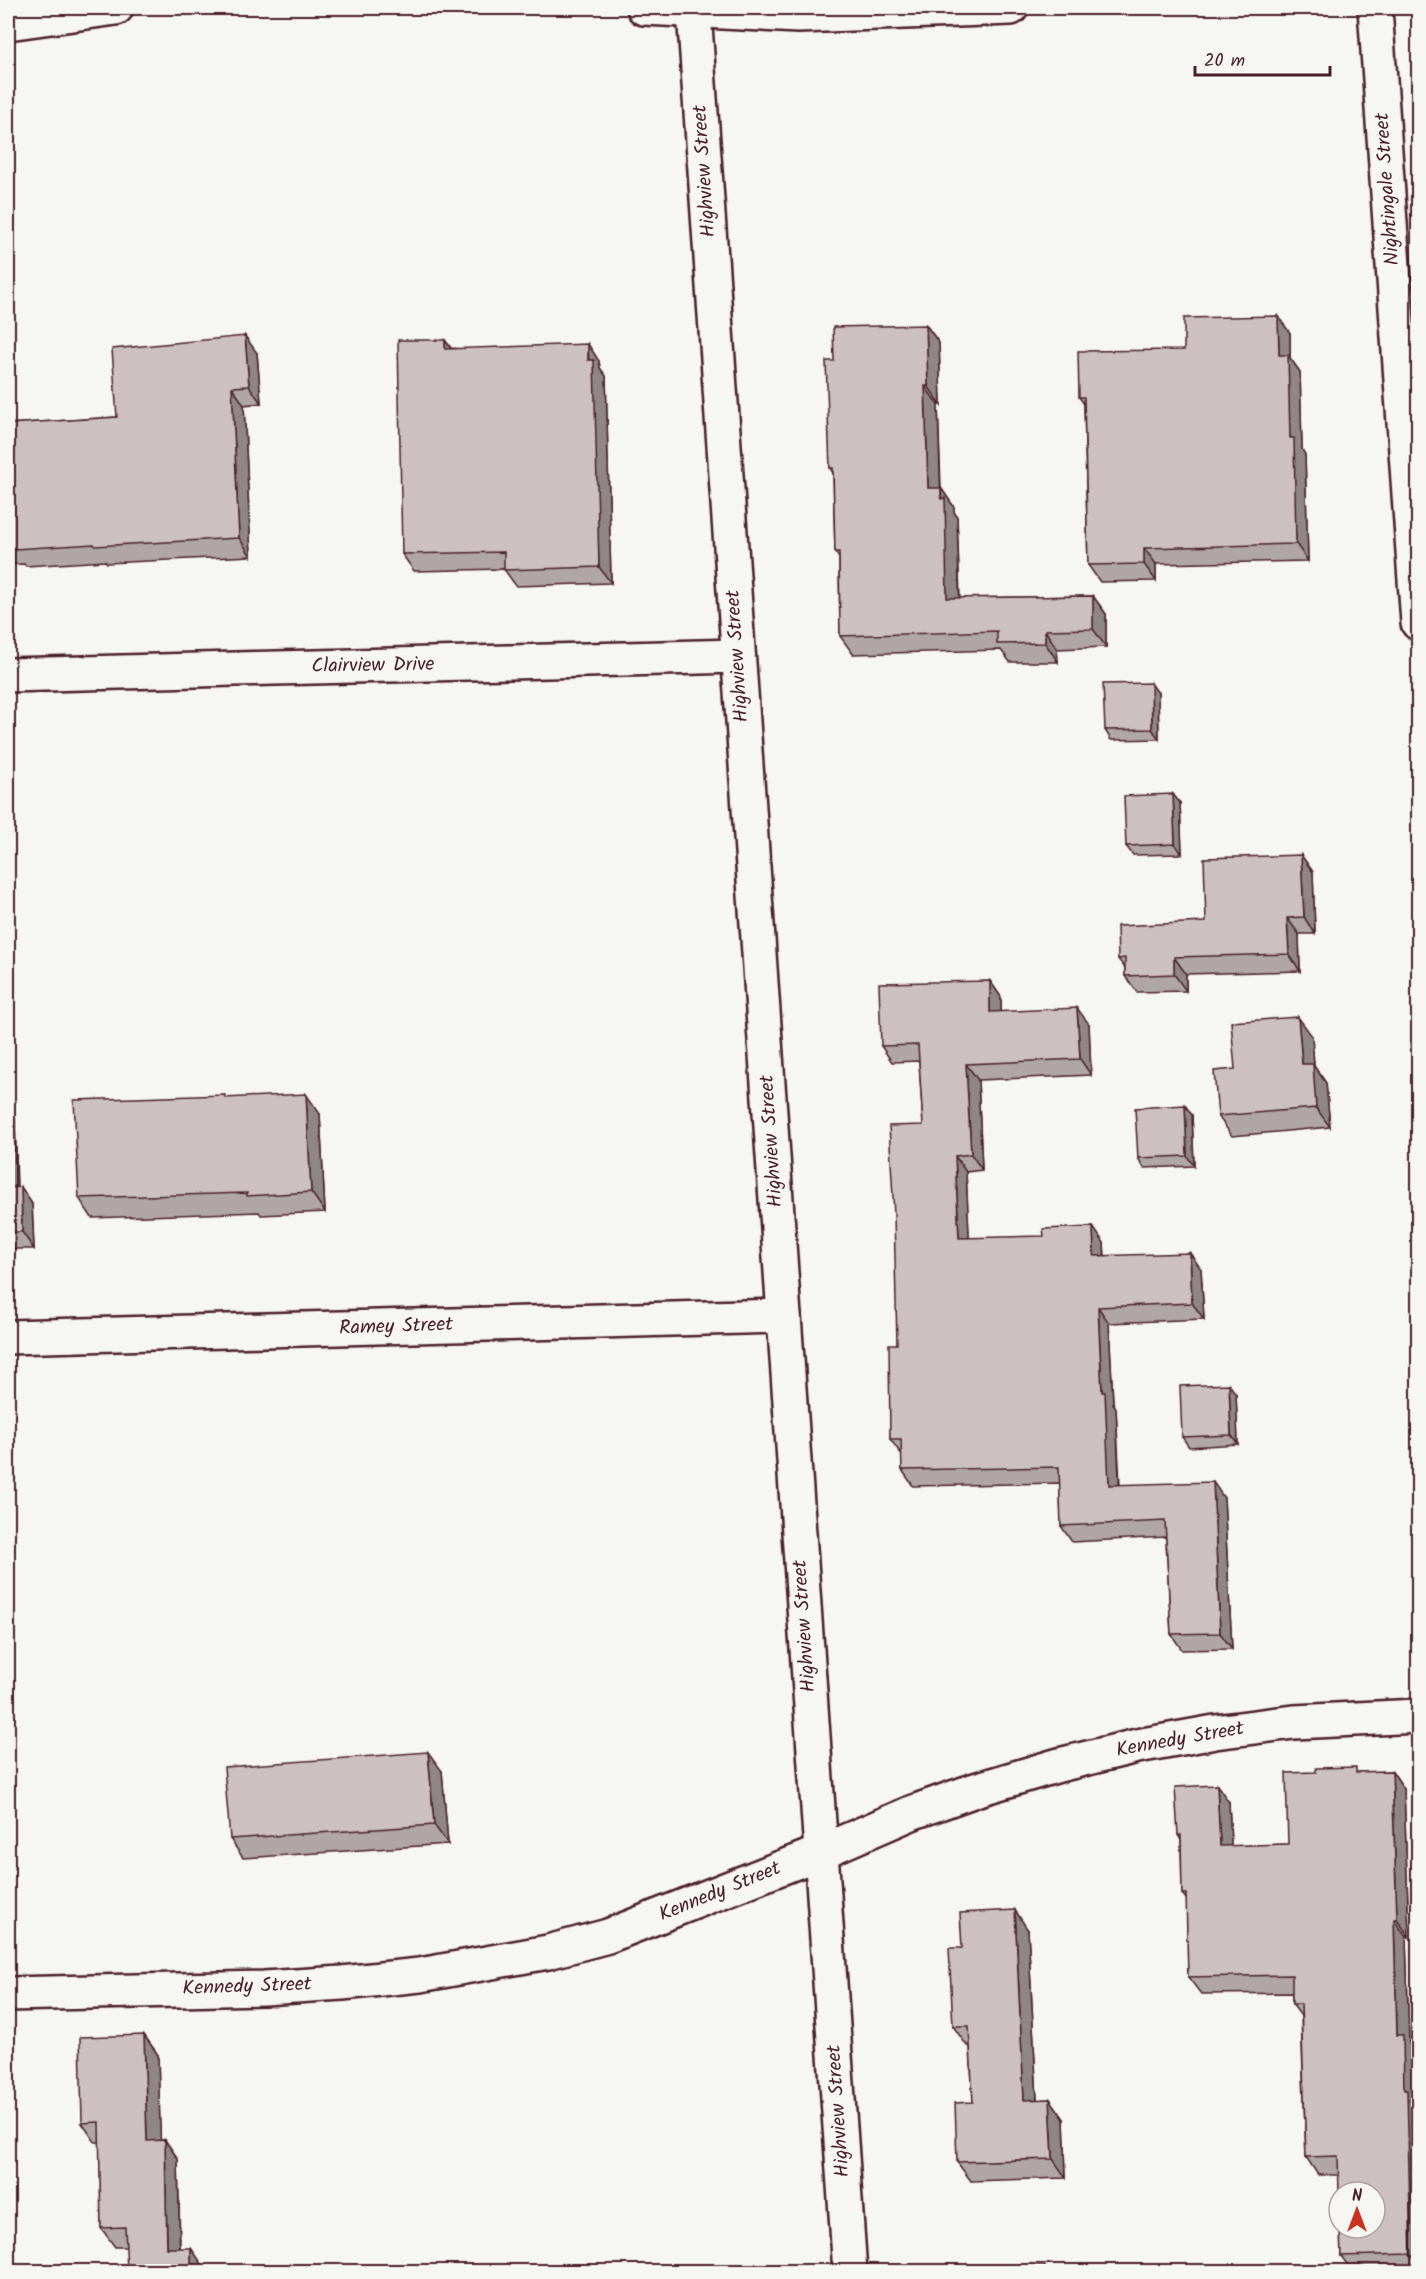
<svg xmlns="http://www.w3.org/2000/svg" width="1426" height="2279" viewBox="0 0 1426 2279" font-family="Kalam,sans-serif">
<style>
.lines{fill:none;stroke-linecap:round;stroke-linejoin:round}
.minor-casing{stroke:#4a1f2b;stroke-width:38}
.minor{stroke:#f6f6f2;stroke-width:33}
.wall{fill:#afa6a5;stroke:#4a1f2b;stroke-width:1.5}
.shaded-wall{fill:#8f8786;stroke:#4a1f2b;stroke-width:1.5}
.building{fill:#ccc1c0;stroke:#4a1f2b;stroke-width:1.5}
.labels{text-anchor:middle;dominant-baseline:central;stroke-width:4.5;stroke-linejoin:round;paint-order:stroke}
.street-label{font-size:20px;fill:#4a1f2b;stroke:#f6f6f2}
</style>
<rect width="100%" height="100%" fill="#f6f6f2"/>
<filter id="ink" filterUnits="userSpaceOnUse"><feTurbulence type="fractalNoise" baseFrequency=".0167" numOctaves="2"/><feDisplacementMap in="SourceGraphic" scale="12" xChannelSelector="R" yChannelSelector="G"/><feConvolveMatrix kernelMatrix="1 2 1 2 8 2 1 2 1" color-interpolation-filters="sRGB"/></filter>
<g filter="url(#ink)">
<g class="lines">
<g class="minor-casing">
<g id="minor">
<path d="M 644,8 L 798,16 L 1011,8"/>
<path d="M 1375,8 L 1418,623"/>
<path d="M 694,11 L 850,2272"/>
<path d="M 8,23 L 116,8"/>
<path d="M 8,675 L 738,656"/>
<path d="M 8,1337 L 784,1316"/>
<path d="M 8,1994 L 264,1988 L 342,1983 L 420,1975 L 548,1952 L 608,1936 L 821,1852 L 911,1813 L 975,1790 L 1059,1765 L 1137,1746 L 1215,1732 L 1294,1722 L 1418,1716"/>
</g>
</g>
<use href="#minor" class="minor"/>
</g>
<g class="wall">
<path d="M 926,325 L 939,343 L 941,405 L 938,405 L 941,488 L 954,507 L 954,512 L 957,517 L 960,598 L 1093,596 L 1106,614 L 1106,647 L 1057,649 L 1058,662 L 1010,662 L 1001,650 L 853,654 L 840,636 L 839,558 L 835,552 L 833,473 L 830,468 L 834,361 Z"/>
<path d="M 1290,333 L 1290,358 L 1300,372 L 1302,449 L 1305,455 L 1308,561 L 1156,564 L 1156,581 L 1100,582 L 1088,565 L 1084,404 L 1079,397 L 1184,350 Z"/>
<path d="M 445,340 L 451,348 L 599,361 L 600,368 L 606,376 L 611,583 L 516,586 L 504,569 L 414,571 L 402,554 Z"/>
<path d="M 257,353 L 261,403 L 244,405 L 251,556 L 107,563 L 105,561 L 26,566 L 24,564 L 8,565 L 8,395 L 9,424 L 117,417 Z"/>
<path d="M 1158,693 L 1159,739 L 1111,740 L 1105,730 Z"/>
<path d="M 1180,803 L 1182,854 L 1133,855 L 1126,846 Z"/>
<path d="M 1301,855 L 1313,872 L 1315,934 L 1299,934 L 1300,971 L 1186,974 L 1186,991 L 1137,992 L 1125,976 L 1125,968 L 1118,959 L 1206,922 Z"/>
<path d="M 990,981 L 1001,997 L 1001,1012 L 1089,1024 L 1091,1075 L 978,1080 L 982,1170 L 966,1172 L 969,1238 L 1104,1243 L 1105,1256 L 1201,1269 L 1204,1319 L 1109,1323 L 1113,1403 L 1116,1408 L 1120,1485 L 1224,1498 L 1232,1649 L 1182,1650 L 1171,1634 L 1166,1537 L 1072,1542 L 1061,1526 L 1060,1483 L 913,1486 L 902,1470 L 902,1455 L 890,1439 L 897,1344 L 923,1125 L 919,1061 L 892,1062 L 881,1046 Z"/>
<path d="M 1312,1036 L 1314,1066 L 1326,1083 L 1330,1127 L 1232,1136 L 1218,1116 L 1235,1069 Z"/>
<path d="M 227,1098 L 320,1114 L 325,1212 L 261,1215 L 259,1212 L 92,1218 L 79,1198 Z"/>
<path d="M 8,1109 L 15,1120 L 17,1188 L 21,1187 L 32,1204 L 34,1249 L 8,1249 Z"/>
<path d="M 1192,1115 L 1194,1166 L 1144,1168 L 1138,1158 Z"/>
<path d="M 1236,1394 L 1238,1444 L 1189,1447 L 1182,1437 Z"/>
<path d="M 442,1771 L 448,1844 L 243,1858 L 230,1839 Z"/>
<path d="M 1392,1771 L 1404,1789 L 1409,1937 L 1406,1937 L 1409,2043 L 1415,2052 L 1416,2103 L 1419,2106 L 1419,2271 L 1352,2271 L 1341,2256 L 1339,2175 L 1318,2175 L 1306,2157 L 1301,2016 L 1292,2004 L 1292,1993 L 1201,1994 L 1188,1977 L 1187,1900 L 1182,1894 L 1181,1840 L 1178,1835 L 1229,1802 L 1231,1846 L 1288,1844 L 1359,1772 Z"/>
<path d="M 1028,1930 L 1037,2100 L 1050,2099 L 1064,2119 L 1066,2178 L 971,2181 L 957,2162 L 973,2102 L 970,2046 L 967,2046 L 953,2026 L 962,1948 Z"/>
<path d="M 144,2035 L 158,2055 L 160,2140 L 165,2140 L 178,2159 L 180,2248 L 204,2267 L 126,2247 L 115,2247 L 101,2228 L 100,2142 L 95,2142 L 82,2123 Z"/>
</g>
<g class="shaded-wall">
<path d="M 1278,316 L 1290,333 L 1290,358 L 1300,372 L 1302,449 L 1305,455 L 1308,561 L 1296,544 L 1290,438 L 1279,355 Z"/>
<path d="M 926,325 L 939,343 L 941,405 L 928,386 Z"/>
<path d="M 245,336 L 257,353 L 261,403 L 249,386 Z"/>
<path d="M 445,340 L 457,357 L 445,349 Z"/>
<path d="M 588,344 L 599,361 L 600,368 L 606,376 L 611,583 L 599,567 Z"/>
<path d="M 925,386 L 938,405 L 941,507 L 928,488 Z"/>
<path d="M 232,387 L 244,405 L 251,556 L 239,538 Z"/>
<path d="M 8,395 L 11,441 L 8,437 Z"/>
<path d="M 941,488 L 954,507 L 954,512 L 957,517 L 960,617 L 947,598 Z"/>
<path d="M 1144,548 L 1156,564 L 1156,581 L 1144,564 Z"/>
<path d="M 1093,596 L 1106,614 L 1106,647 L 1093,629 Z"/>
<path d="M 1045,630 L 1057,649 L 1058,662 L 1045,643 Z"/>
<path d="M 1151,683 L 1158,693 L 1159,739 L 1152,729 Z"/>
<path d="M 1173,794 L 1180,803 L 1182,854 L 1175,844 Z"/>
<path d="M 1301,855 L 1313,872 L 1315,934 L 1304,917 Z"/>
<path d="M 1287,918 L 1299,934 L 1300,971 L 1289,954 Z"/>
<path d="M 1174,957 L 1186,974 L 1186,991 L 1174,974 Z"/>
<path d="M 990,981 L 1001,997 L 1001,1028 L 990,1012 Z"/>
<path d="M 1077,1008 L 1089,1024 L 1091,1075 L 1080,1059 Z"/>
<path d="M 1298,1017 L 1312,1036 L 1314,1066 L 1326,1083 L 1330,1127 L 1316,1108 L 1302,1064 Z"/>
<path d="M 966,1064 L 978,1080 L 982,1170 L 971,1154 Z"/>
<path d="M 306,1094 L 320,1114 L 325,1212 L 311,1192 Z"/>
<path d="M 1185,1105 L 1192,1115 L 1194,1166 L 1187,1156 Z"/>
<path d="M 8,1109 L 15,1120 L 17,1205 L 8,1191 Z"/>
<path d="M 955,1156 L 966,1172 L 970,1254 L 959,1238 Z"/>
<path d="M 21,1187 L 32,1204 L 34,1249 L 22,1232 Z"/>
<path d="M 1093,1227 L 1104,1243 L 1105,1272 L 1094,1256 Z"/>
<path d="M 1190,1253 L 1201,1269 L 1204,1319 L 1192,1303 Z"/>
<path d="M 1098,1307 L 1109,1323 L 1113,1403 L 1116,1408 L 1120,1501 L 1109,1485 L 1102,1392 Z"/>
<path d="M 1229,1384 L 1236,1394 L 1238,1444 L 1231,1435 Z"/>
<path d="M 1213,1482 L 1224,1498 L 1232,1649 L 1220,1633 Z"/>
<path d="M 428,1752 L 442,1771 L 448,1844 L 434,1825 Z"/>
<path d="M 1392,1771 L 1404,1789 L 1409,1937 L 1397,1919 Z"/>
<path d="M 1217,1785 L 1229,1802 L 1232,1864 L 1220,1846 Z"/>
<path d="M 1015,1910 L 1028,1930 L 1038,2120 L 1024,2100 Z"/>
<path d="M 1394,1919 L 1406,1937 L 1409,2043 L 1415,2052 L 1416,2103 L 1419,2106 L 1419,2264 L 1411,2254 L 1404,2090 L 1397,2035 Z"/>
<path d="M 144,2035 L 158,2055 L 161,2160 L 147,2141 Z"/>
<path d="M 1050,2099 L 1064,2119 L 1066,2178 L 1053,2159 Z"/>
<path d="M 165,2140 L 178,2159 L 180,2268 L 167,2248 Z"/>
<path d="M 191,2248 L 204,2267 L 204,2271 L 191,2271 Z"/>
</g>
<g class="building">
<path d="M 1278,316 L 1279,355 L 1288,355 L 1290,438 L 1294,438 L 1296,544 L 1144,548 L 1144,564 L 1088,565 L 1084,397 L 1079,397 L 1078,351 L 1184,350 L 1184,318 Z"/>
<path d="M 926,325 L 928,386 L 925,386 L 928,488 L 941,488 L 941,499 L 945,498 L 947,598 L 1093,596 L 1093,629 L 1045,630 L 1045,643 L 997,644 L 997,631 L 840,636 L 839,552 L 835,552 L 833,468 L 830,468 L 826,361 L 834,361 L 833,327 Z"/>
<path d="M 245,336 L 249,386 L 232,387 L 239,538 L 95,546 L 94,544 L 14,549 L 13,547 L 8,547 L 8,424 L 117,417 L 112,349 Z"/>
<path d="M 398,340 L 445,340 L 445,349 L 588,344 L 588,360 L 594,360 L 599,567 L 504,570 L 504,552 L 402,554 Z"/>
<path d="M 1151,683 L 1152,729 L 1105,730 L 1103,684 Z"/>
<path d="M 1173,794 L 1175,844 L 1126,846 L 1124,796 Z"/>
<path d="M 1301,855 L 1304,917 L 1287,918 L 1289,954 L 1174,957 L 1174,974 L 1125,976 L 1125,958 L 1118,959 L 1117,926 L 1206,922 L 1204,858 Z"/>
<path d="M 990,981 L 990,1012 L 1077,1008 L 1080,1059 L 966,1064 L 971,1154 L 955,1156 L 959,1238 L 1044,1236 L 1043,1229 L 1093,1227 L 1094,1256 L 1190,1253 L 1192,1303 L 1098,1307 L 1102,1392 L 1105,1392 L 1109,1485 L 1213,1482 L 1220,1633 L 1171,1634 L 1165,1521 L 1061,1526 L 1059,1467 L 902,1470 L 901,1439 L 890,1439 L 889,1344 L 897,1344 L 894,1215 L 889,1126 L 923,1125 L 918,1045 L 881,1046 L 879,983 Z"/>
<path d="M 1298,1017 L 1302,1064 L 1313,1064 L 1316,1108 L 1218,1116 L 1214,1071 L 1235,1069 L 1231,1022 Z"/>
<path d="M 306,1094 L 311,1192 L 247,1196 L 247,1193 L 79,1198 L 74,1100 L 225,1095 L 225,1098 Z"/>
<path d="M 1185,1105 L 1187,1156 L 1138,1158 L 1135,1108 Z"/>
<path d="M 21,1187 L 22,1232 L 8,1232 L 8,1188 Z"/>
<path d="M 1229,1384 L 1231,1435 L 1182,1437 L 1180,1386 Z"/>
<path d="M 428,1752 L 434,1825 L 230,1839 L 224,1767 Z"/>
<path d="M 1356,1767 L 1356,1772 L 1392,1771 L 1397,1919 L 1394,1919 L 1397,2035 L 1403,2035 L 1404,2090 L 1407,2090 L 1411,2254 L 1341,2256 L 1340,2228 L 1375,2228 L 1375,2192 L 1339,2192 L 1338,2156 L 1306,2157 L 1301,2004 L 1292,2004 L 1292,1975 L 1188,1977 L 1186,1894 L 1182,1894 L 1181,1835 L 1178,1835 L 1175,1787 L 1217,1785 L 1220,1846 L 1288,1844 L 1286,1773 L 1316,1772 L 1316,1768 Z"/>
<path d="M 1015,1910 L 1024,2100 L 1050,2099 L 1053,2159 L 957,2162 L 955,2103 L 973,2102 L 969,2026 L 953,2026 L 949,1948 L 962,1948 L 960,1913 Z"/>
<path d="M 144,2035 L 147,2141 L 165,2140 L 167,2248 L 191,2248 L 191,2271 L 127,2271 L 125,2227 L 101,2228 L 99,2122 L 82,2123 L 80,2037 Z"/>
<path d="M 1045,2266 L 1045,2271 L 957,2271 L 957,2268 Z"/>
</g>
</g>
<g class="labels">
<g class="street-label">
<text transform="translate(705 171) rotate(-94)">Highview Street</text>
<text transform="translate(1388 189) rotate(-94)">Nightingale Street</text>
<text transform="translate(738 656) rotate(-94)">Highview Street</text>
<text transform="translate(373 666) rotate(-1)">Clairview Drive</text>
<text transform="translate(772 1141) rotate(-94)">Highview Street</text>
<text transform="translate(396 1327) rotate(-2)">Ramey Street</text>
<text transform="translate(805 1626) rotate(-94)">Highview Street</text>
<text transform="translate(1180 1740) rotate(-10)">Kennedy Street</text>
<text transform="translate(720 1892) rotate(-22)">Kennedy Street</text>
<text transform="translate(247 1987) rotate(-2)">Kennedy Street</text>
<text transform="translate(839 2111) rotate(-94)">Highview Street</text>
</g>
</g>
<rect width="1426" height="2279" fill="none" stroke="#f6f6f2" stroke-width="30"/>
<rect x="15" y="15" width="1396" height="2249" fill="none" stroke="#4a1f2b" stroke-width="2" filter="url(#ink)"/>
<g transform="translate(1357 2210)"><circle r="28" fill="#f6f6f2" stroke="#b1a0a2" stroke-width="1.5"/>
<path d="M0-4.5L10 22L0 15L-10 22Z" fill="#c8321e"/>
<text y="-9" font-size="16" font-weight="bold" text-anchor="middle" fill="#4a1f2b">N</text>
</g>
<path d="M1195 66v9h135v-9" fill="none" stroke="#4a1f2b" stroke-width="3"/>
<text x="1204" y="66" font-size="18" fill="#4a1f2b" stroke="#f6f6f2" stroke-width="4.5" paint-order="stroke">20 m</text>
</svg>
